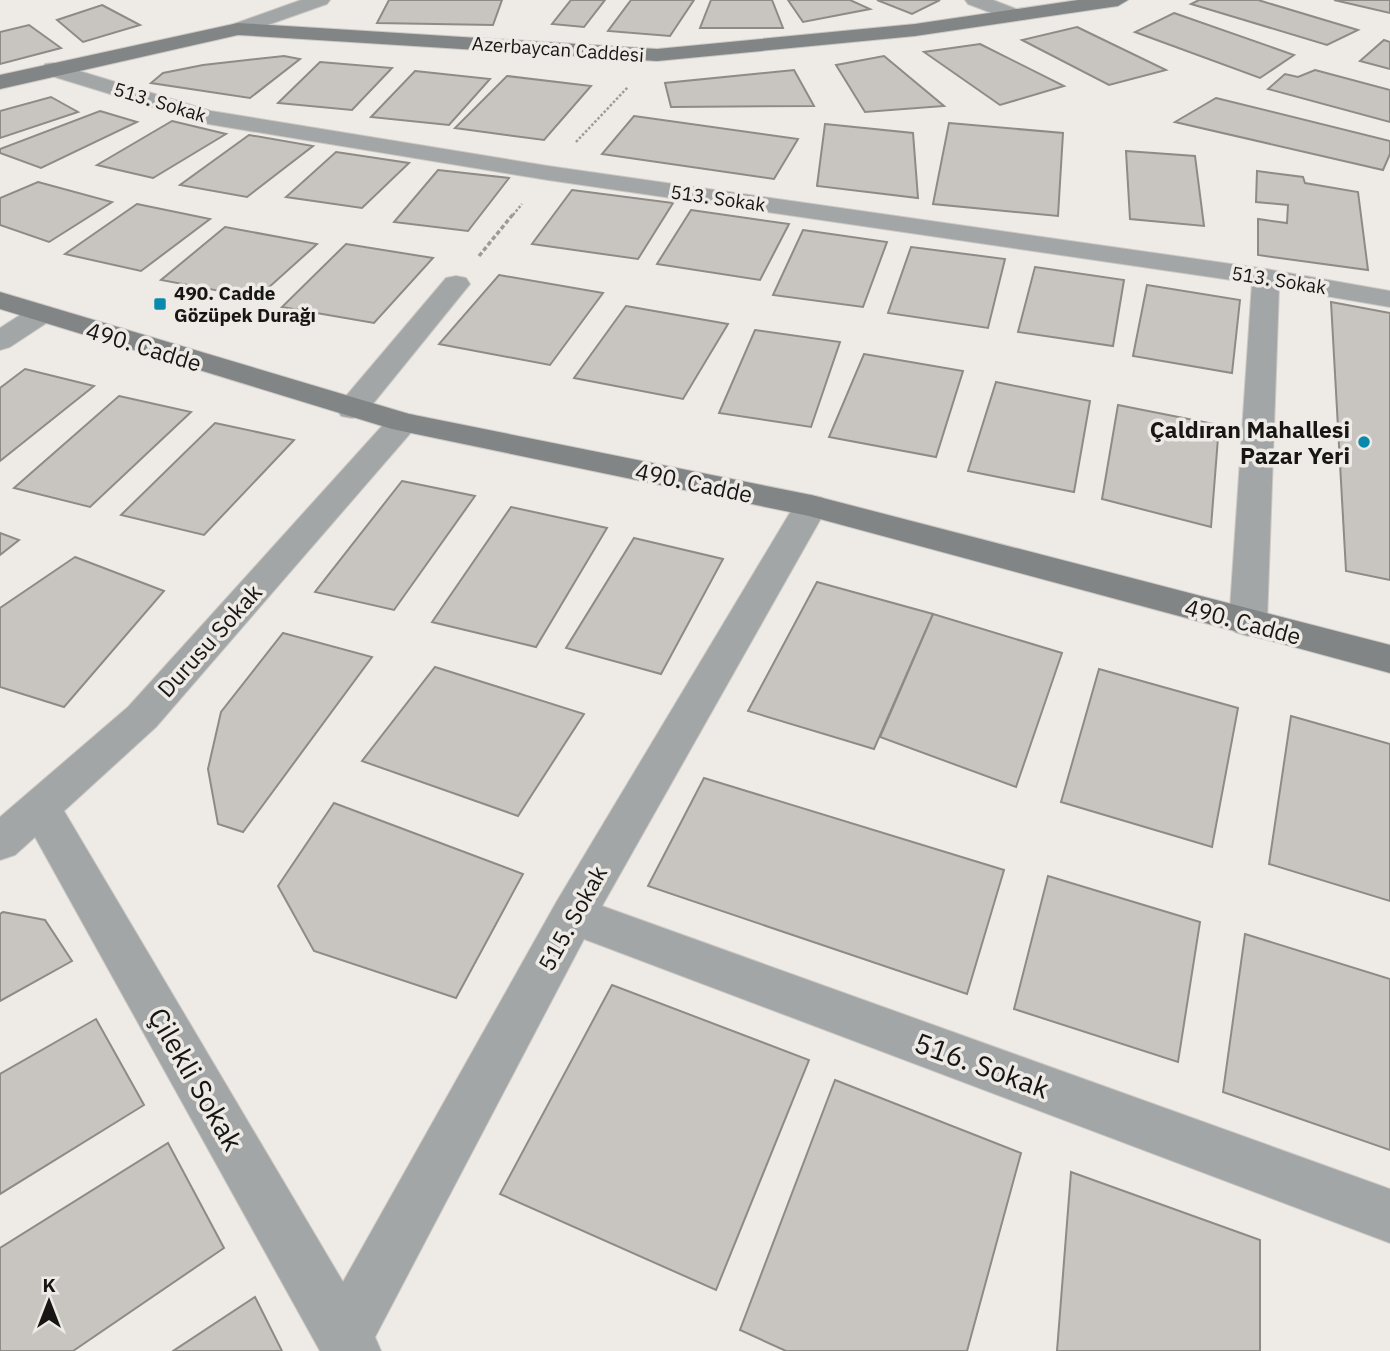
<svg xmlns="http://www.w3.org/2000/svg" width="1390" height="1351" viewBox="0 0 1390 1351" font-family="'IBM Plex Sans',sans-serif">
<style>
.building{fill:#c8c5c0;stroke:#8e8b87;stroke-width:2}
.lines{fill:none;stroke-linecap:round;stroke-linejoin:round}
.street-casing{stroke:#ccc8c4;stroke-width:2}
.secondary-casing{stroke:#ccc8c4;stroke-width:2}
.path-far1{stroke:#9e9b97;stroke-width:2.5;stroke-dasharray:2.5 2;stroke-linecap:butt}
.path{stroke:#9e9b97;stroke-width:3.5;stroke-dasharray:4.5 2.5;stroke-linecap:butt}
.street{fill:#a3a6a7;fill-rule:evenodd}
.secondary{fill:#818586;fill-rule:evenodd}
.poi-dot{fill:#0b89ab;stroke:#eeeae5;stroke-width:2.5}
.labels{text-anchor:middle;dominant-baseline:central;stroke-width:7;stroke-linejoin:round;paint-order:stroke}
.far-street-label{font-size:19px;fill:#171614;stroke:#eeeae5}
.far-poi-label{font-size:19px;font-weight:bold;fill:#171614;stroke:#eeeae5;text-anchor:start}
.street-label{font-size:23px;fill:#171614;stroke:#eeeae5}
.poi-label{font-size:23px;font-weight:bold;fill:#171614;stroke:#eeeae5;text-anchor:end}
.near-street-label{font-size:28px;fill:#171614;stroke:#eeeae5}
</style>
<rect width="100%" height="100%" fill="#eeeae5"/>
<g class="building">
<path d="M 389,0 L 502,0 L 493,25 L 377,23 Z"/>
<path d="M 571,0 L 605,0 L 584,27 L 552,24 Z"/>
<path d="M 631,0 L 694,0 L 670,36 L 608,31 Z"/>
<path d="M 711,0 L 772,0 L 783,28 L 700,28 Z"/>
<path d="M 788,0 L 850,0 L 870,9 L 803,22 Z"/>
<path d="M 877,0 L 940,0 L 912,14 Z"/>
<path d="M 1199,0 L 1258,0 L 1358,30 L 1327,45 L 1191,4 Z"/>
<path d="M 1334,0 L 1390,0 L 1390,13 Z"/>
<path d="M 102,5 L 140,25 L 83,42 L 57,20 Z"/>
<path d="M 1174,13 L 1294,55 L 1260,78 L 1135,32 Z"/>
<path d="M 29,25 L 61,48 L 0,64 L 0,32 Z"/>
<path d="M 1077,27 L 1166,70 L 1109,85 L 1022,40 Z"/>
<path d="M 1384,40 L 1390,42 L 1390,69 L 1360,61 Z"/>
<path d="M 980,44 L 1064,86 L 1000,105 L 924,52 Z"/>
<path d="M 284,56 L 300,59 L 250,98 L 151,83 L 163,73 L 203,65 Z"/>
<path d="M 884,56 L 944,106 L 865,112 L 836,65 Z"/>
<path d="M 320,62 L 392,68 L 352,110 L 278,103 Z"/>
<path d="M 794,70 L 814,106 L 671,107 L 665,83 Z"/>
<path d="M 1315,70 L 1390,90 L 1390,122 L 1268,89 L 1285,74 L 1298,77 Z"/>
<path d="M 415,71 L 490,79 L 449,125 L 371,117 Z"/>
<path d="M 507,76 L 591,86 L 544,140 L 455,128 Z"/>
<path d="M 51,97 L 78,112 L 0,138 L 0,111 Z"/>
<path d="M 1216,98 L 1390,141 L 1390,154 L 1383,170 L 1175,122 Z"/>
<path d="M 100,111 L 137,122 L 41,168 L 0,153 L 0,149 Z"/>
<path d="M 634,116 L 798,139 L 774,179 L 602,154 Z"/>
<path d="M 172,121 L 226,134 L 153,178 L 97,165 Z"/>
<path d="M 949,123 L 1063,133 L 1058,216 L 933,204 Z"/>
<path d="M 825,124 L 913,133 L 918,198 L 817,186 Z"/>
<path d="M 249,135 L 313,146 L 247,197 L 180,185 Z"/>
<path d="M 1126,151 L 1195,156 L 1204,226 L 1130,219 Z"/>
<path d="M 336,152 L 409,163 L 362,208 L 286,197 Z"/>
<path d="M 438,170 L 509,178 L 468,231 L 394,222 Z"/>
<path d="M 1257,171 L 1303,177 L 1305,183 L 1358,192 L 1368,270 L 1258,255 L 1258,219 L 1287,223 L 1288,205 L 1256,202 Z"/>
<path d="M 38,182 L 112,202 L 49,242 L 0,225 L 0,198 Z"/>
<path d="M 572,190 L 673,203 L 638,259 L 532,244 Z"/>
<path d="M 137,204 L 210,219 L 141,271 L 65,254 Z"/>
<path d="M 691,210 L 789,224 L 760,280 L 657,264 Z"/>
<path d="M 225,227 L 317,244 L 257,298 L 161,280 Z"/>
<path d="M 803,230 L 887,242 L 863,307 L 773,295 Z"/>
<path d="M 346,244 L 433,258 L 374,323 L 282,307 Z"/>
<path d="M 911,247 L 1005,259 L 988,328 L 888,313 Z"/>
<path d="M 1035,267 L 1124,280 L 1113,346 L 1018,332 Z"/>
<path d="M 499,275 L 603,293 L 550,365 L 439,344 Z"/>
<path d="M 1147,285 L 1240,300 L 1232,373 L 1133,356 Z"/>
<path d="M 1331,302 L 1390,313 L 1390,580 L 1346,571 Z"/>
<path d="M 626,306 L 728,324 L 683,399 L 574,378 Z"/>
<path d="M 755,330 L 840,342 L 811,427 L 719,413 Z"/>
<path d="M 864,354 L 963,371 L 936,457 L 829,437 Z"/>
<path d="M 25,369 L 94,386 L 0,461 L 0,388 Z"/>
<path d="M 996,382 L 1090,401 L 1074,492 L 968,471 Z"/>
<path d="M 119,396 L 191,412 L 90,507 L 14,488 Z"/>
<path d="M 1118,405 L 1219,425 L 1211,527 L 1102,499 Z"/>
<path d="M 215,423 L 294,440 L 204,535 L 121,515 Z"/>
<path d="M 402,481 L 475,496 L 394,610 L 315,592 Z"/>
<path d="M 511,507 L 607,528 L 536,647 L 432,622 Z"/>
<path d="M 0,533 L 19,540 L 0,555 Z"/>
<path d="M 634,538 L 723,559 L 661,674 L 566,648 Z"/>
<path d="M 75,557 L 164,591 L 64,707 L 0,687 L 0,608 Z"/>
<path d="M 817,582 L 933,614 L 874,749 L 748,711 Z"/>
<path d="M 933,614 L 1062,653 L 1016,787 L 880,737 Z"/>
<path d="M 283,633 L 372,657 L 243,832 L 218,824 L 208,769 L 221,712 Z"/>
<path d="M 435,667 L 584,714 L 518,816 L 362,761 Z"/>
<path d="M 1099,669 L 1238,708 L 1212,847 L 1061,802 Z"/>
<path d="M 1291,716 L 1390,744 L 1390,901 L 1269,864 Z"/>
<path d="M 704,778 L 1004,870 L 967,994 L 648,886 Z"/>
<path d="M 334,803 L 523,874 L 456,998 L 314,951 L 278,886 Z"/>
<path d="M 1048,876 L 1200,922 L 1178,1062 L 1014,1009 Z"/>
<path d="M 3,912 L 45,920 L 72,961 L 0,1001 L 0,914 Z"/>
<path d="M 1245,934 L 1390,979 L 1390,1150 L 1223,1092 Z"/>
<path d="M 612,985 L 809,1060 L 716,1290 L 500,1194 Z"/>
<path d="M 96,1019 L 144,1105 L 0,1194 L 0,1074 Z"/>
<path d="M 835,1080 L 1021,1153 L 967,1351 L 786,1351 L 740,1330 Z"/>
<path d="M 168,1143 L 224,1248 L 73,1351 L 0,1351 L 0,1248 Z"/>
<path d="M 1071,1172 L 1260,1240 L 1260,1351 L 1057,1351 Z"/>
<path d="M 255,1297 L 282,1351 L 173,1351 Z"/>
</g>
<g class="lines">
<g class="street-casing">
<g id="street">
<path d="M 301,0 L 330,0 L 327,4 L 245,33 L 231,33 L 228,29 L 231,25 Z"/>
<path d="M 965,0 L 993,0 L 1024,12 L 1027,16 L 1024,20 L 1010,20 L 968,4 Z"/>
<path d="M 53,63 L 211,111 L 548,166 L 1266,269 L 1390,291 L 1390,307 L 1279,288 L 1267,623 L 1261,632 L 1248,636 L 1235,632 L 1229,623 L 1252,283 L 548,180 L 208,124 L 45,74 L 42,69 L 45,64 Z"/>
<path d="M 456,276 L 466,278 L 470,284 L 363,416 L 352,418 L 341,416 L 337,409 L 341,402 L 446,278 Z"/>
<path d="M 41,306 L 51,308 L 55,314 L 51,320 L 10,347 L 0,350 L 0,328 L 31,308 Z"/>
<path d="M 403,413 L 414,415 L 419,422 L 414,429 L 156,727 L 64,811 L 343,1282 L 557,901 L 794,506 L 799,498 L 811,495 L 823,498 L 828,506 L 602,906 L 1390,1189 L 1390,1243 L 584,939 L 375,1337 L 381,1351 L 320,1351 L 35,837 L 15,855 L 0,860 L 0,817 L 128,707 L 392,415 Z"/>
</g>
</g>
<g class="secondary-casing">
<g id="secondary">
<path d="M 1078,0 L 1128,0 L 1118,6 L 915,36 L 657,61 L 238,35 L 0,89 L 0,75 L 238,23 L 657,49 L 915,24 Z"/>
<path d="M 0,292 L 409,414 L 811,495 L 1390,645 L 1390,673 L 809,516 L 392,429 L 0,309 Z"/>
</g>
</g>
<g class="path-far1">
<path d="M 576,142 L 628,87"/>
<path d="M 513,215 L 522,204"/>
</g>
<path class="path" d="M 479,256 L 514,213"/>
<use href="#street" class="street"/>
<use href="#secondary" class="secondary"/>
</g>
<g class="poi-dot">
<rect x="153" y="297" width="14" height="14" rx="3.5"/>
<circle cx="1364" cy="442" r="7"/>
</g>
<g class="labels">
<g class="far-street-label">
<text transform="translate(558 49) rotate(4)">Azerbaycan Caddesi</text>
<text transform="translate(160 102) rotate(17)">513. Sokak</text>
<text transform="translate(718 198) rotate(8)">513. Sokak</text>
<text transform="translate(1279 280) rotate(9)">513. Sokak</text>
</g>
<g class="far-poi-label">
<text x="174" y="293">490. Cadde<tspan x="174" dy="22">Gözüpek Durağı</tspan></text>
</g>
<g class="street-label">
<text transform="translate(144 346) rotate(17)">490. Cadde</text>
<text transform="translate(694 482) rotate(12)">490. Cadde</text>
<text transform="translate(1243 621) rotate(15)">490. Cadde</text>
<text transform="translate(209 640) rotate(-48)">Durusu Sokak</text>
<text transform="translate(572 918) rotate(-61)">515. Sokak</text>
</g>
<g class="poi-label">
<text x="1350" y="429">Çaldıran Mahallesi<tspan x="1350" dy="26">Pazar Yeri</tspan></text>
</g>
<g class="near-street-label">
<text transform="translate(982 1065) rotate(20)">516. Sokak</text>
<text transform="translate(196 1079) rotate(60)">Çilekli Sokak</text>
</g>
</g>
<g transform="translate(49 1302)" stroke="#eeeae5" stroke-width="5" paint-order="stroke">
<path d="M0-5L12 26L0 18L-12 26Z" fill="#171614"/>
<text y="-10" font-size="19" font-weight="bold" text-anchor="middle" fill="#171614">K</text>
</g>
</svg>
